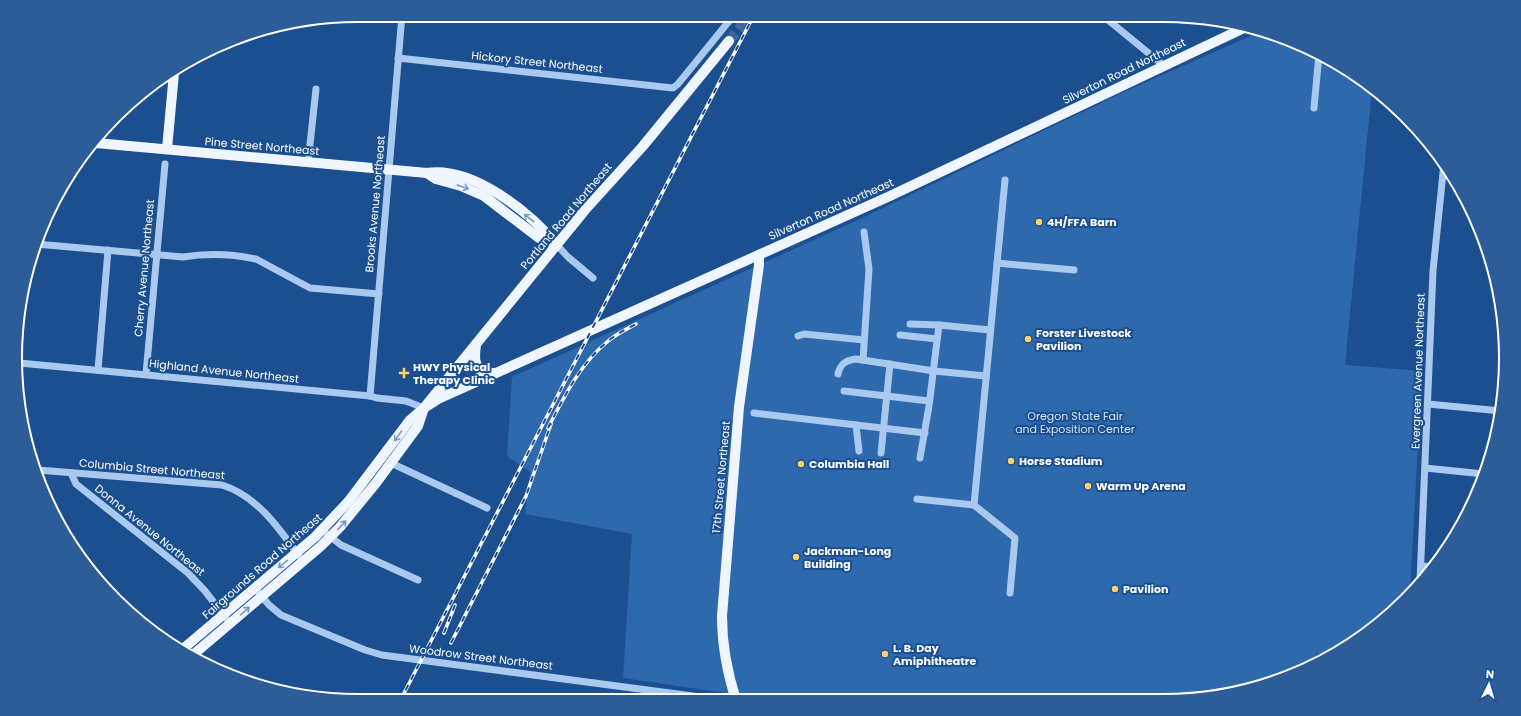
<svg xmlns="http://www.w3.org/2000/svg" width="1521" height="716" viewBox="0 0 1521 716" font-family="Poppins,sans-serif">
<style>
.green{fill:#2e69ad}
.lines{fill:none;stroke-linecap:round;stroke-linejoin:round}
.major-tunnel{stroke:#3d69a0;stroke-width:10;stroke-dasharray:10 5;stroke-linecap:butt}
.minor{stroke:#a9c9ee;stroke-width:7}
.major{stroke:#f0f6ff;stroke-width:10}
.rail-casing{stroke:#fff;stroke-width:3.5}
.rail{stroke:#1b4f8f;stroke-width:2;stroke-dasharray:6;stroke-linecap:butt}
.oneway{stroke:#7b9ac1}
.poi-dot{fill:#ffd166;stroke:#1b4f8f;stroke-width:1.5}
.labels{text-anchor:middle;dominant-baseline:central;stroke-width:4;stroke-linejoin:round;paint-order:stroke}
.street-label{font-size:11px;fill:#fff;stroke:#1b4f8f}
.poi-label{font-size:11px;font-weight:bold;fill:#fff;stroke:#1b4f8f;text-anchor:start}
.park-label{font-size:11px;fill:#cfe3fa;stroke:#1b4f8f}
.rim{fill:none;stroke:#fff;stroke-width:2}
</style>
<rect width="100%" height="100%" fill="#1b4f8f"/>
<path class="green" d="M 1262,31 L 1294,41 L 1354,73 L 1372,88 L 1345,365 L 1422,371 L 1410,592 L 1372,630 L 1329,655 L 1316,653 L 1315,663 L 1294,675 L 1208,698 L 728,700 L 726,693 L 623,678 L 632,534 L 525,514 L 530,472 L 507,456 L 512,377 L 860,219 L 1126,91 Z"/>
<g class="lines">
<path class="major-tunnel" d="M 729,41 L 750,15"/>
<g class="minor">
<path d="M 1102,15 L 1163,65"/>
<path d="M 398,58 L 673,88 L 678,84 L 734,15"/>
<path d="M 1314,108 L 1319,54"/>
<path d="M 308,163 L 316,89"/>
<path d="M 36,244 L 183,257 C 207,253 232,254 256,259 L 310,288 L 379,294"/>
<path d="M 557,245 L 568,257 L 593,278"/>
<path d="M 997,263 L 1074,270"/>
<path d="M 910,324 L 939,325"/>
<path d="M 900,335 L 937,339"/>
<path d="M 798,336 L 804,334 L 864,340"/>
<path d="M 863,360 L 869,269 L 864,232"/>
<path d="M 19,363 L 370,396 L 377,398 L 406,401 L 424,408"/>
<path d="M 98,370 L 108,250"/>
<path d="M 146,374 L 165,164"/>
<path d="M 838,374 C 840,364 846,360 856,359 L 934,371 L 986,376"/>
<path d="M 844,391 L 929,401"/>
<path d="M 370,396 L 402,15"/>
<path d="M 1428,404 L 1501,411"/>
<path d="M 754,413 L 925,433"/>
<path d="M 856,425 L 859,451"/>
<path d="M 881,453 L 890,364"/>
<path d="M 920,458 L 929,406 L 939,325 L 990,330"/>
<path d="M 391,463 L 487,508"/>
<path d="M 1425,468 L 1484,474"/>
<path d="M 38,470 L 222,485 C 257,496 279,528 299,556"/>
<path d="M 71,473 L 76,484 L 188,573 L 205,591 L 226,618"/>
<path d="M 917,499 L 974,505 L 1015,538 L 1010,593"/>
<path d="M 974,505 L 1005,180"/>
<path d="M 327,534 L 341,545 L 418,580"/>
<path d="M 1422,566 L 1435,567"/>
<path d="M 1420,581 L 1433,271 L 1444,163"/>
<path d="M 259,593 L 269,605 L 281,615 L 365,650 L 382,655 L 723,700"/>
</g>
<g class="major">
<path d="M 96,143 L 427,173 C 473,166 529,212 557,245"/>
<path d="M 167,149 L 174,73"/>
<path d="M 427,173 L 436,179 L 461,186 L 484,196 L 539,238 L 555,245"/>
<path d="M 476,344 C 475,355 473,363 481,372 L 494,373"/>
<path d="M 184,648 L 315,537 L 348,502 L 410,420 L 424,408 L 438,399 L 890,196 L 1246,27"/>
<path d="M 194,654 L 321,546 L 340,527 L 376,483 L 418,426 L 424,408 L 585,210 L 643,146 L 729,41"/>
<path d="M 736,700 C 727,672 722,645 722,616 L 739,407 L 759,265 L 759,255"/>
</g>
<g class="rail-casing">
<g id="rail">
<path d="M 548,428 C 564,397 580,364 607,342 C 616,334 627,329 636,324"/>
<path d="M 444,633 L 455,605"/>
<path d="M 451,643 L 526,496 L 551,424"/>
<path d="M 400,701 L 754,15"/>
</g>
</g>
<use href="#rail" class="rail"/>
</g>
<defs><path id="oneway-shaft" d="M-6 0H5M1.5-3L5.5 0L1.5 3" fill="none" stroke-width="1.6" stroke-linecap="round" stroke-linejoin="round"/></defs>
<g class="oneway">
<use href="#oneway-shaft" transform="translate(463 187) rotate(20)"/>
<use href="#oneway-shaft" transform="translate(529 218) rotate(-142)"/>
<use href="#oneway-shaft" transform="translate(398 436) rotate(126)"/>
<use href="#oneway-shaft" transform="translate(342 525) rotate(-47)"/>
<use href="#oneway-shaft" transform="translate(283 564) rotate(141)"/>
<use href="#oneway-shaft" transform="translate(245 611) rotate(-42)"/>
</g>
<g class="poi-dot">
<circle cx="1039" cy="222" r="4"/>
<circle cx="1028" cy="339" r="4"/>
<path d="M402 367h4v4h4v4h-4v4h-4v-4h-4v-4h4z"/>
<circle cx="1011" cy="461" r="4"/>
<circle cx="801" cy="464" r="4"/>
<circle cx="1088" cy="486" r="4"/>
<circle cx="796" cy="557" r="4"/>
<circle cx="1115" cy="589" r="4"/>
<circle cx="885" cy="654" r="4"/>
</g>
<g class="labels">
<g class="street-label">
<text transform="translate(537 62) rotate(6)">Hickory Street Northeast</text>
<text transform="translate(1124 71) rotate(-26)">Silverton Road Northeast</text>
<text transform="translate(262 146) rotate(5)">Pine Street Northeast</text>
<text transform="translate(375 204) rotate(-85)">Brooks Avenue Northeast</text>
<text transform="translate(831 209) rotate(-24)">Silverton Road Northeast</text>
<text transform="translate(566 216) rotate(-50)">Portland Road Northeast</text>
<text transform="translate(144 268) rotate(-85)">Cherry Avenue Northeast</text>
<text transform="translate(224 371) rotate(6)">Highland Avenue Northeast</text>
<text transform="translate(1418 371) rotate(-88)">Evergreen Avenue Northeast</text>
<text transform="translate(152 469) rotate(5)">Columbia Street Northeast</text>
<text transform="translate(721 477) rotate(-85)">17th Street Northeast</text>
<text transform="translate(150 530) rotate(39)">Donna Avenue Northeast</text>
<text transform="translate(262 566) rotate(-41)">Fairgrounds Road Northeast</text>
<text transform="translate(481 657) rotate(7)">Woodrow Street Northeast</text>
</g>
<g class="poi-label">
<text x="1047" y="222">4H/FFA Barn</text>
<text x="1036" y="333">Forster Livestock<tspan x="1036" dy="13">Pavilion</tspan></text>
<text x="413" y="367">HWY Physical<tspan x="413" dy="13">Therapy Clinic</tspan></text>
<text x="1019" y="461">Horse Stadium</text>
<text x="809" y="464">Columbia Hall</text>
<text x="1096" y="486">Warm Up Arena</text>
<text x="804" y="551">Jackman-Long<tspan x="804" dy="13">Building</tspan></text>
<text x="1123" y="589">Pavilion</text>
<text x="893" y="648">L. B. Day<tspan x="893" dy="13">Amiphitheatre</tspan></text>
</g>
<g class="park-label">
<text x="1075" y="416">Oregon State Fair<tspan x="1075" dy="13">and Exposition Center</tspan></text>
</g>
</g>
<path d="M0 0H1521V716H0ZM358 22H1163A336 336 0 0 1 1499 358V358A336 336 0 0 1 1163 694H358A336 336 0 0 1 22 358V358A336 336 0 0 1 358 22Z" fill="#2d5d98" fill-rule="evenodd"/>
<path class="rim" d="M358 22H1163A336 336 0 0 1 1499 358V358A336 336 0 0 1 1163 694H358A336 336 0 0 1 22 358V358A336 336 0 0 1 358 22Z"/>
<g transform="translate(1489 684) rotate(5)" stroke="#1b4f8f" stroke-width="3" paint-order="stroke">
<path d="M0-3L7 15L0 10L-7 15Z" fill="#ffffff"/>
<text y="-6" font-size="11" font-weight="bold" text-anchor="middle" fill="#ffffff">N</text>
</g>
</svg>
